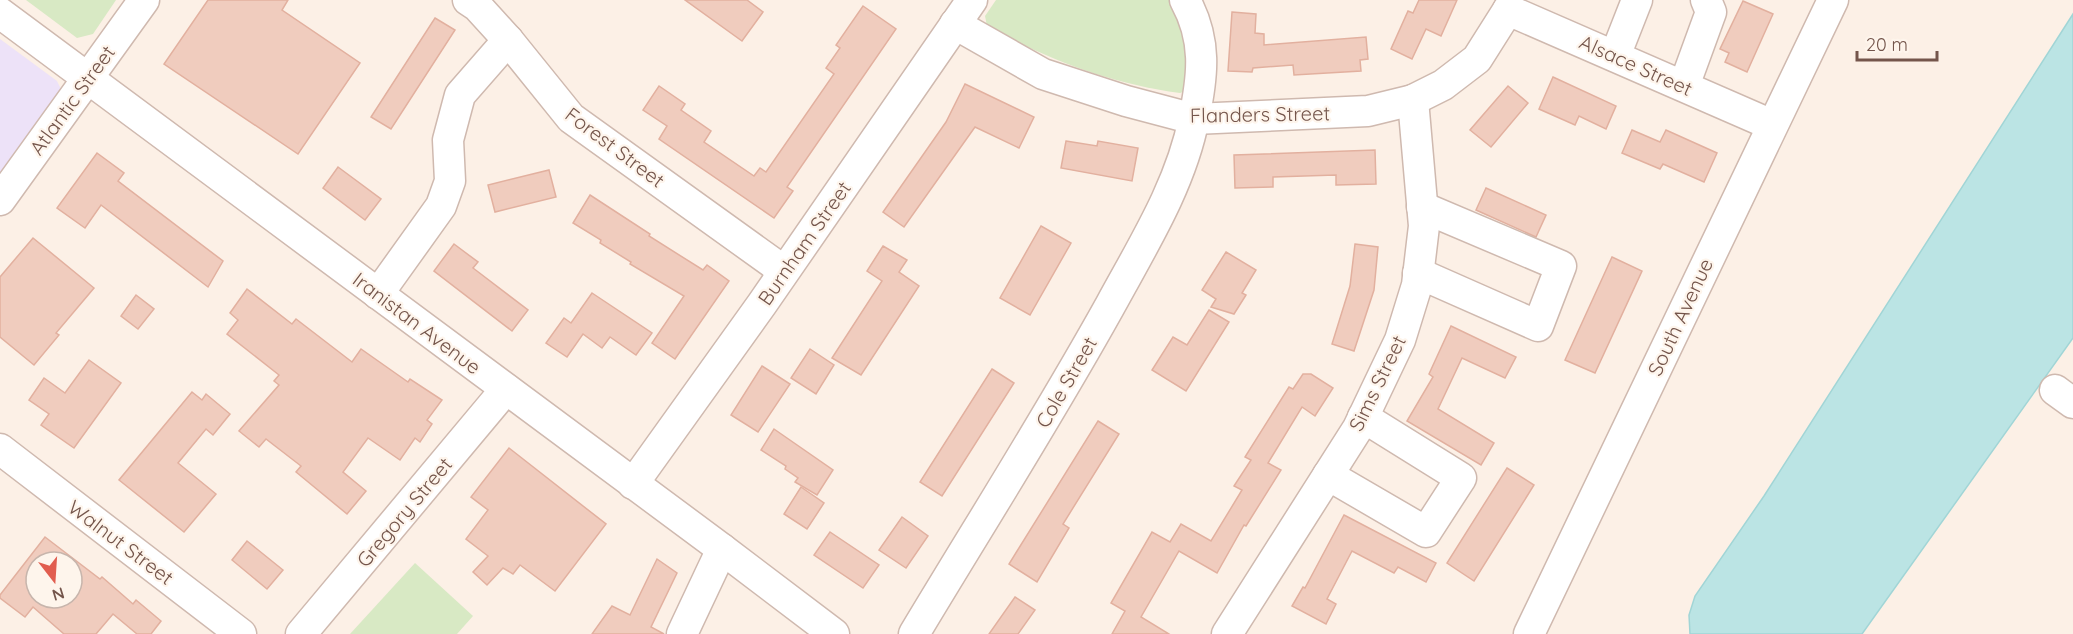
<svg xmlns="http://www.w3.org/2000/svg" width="2073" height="634" viewBox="0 0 2073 634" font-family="Quicksand,sans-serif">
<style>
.education{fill:#ede2f8}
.green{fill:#d8e9c4}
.water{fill:#bbe4e4;stroke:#a1d5d6;stroke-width:1.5}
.building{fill:#f0ccbe;stroke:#e2b09f;stroke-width:1.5;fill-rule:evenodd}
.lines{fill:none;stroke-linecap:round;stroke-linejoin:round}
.minor-casing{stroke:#cfb9af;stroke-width:33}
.minor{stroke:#fff;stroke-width:30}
.labels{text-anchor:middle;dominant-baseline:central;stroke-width:4.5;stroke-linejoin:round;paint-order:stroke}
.street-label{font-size:20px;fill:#74554b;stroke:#fef5ec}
</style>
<rect width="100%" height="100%" fill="#fcf0e6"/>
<path class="education" d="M 0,39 L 57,81 L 61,89 L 0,179 Z"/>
<g class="green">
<path d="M 26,0 L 116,0 L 93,34 L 77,38 Z"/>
<path d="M 996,0 L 1174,0 L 1189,29 L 1186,91 L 1180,93 C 1109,83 1049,60 987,26 L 985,16 Z"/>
<path d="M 415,563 L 473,616 L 457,634 L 350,634 Z"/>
</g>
<path class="water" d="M 2073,14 L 2073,338 L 1862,634 L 1690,634 L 1689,615 L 1695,596 L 1764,496 Z"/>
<g class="building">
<path d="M 208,0 L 288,0 L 282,10 L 360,63 L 298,154 L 164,64 Z"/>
<path d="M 685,0 L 747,0 L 763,12 L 742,41 Z"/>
<path d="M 1419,0 L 1457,0 L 1441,36 L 1426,29 L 1412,59 L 1391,49 L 1408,11 L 1413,13 Z"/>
<path d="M 1743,1 L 1773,14 L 1747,72 L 1725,62 L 1729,53 L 1720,49 Z"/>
<path d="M 863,6 L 896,29 L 787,187 L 793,191 L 774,218 L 659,139 L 667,126 L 643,110 L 659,86 L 685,104 L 681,110 L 711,131 L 704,142 L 754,176 L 760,168 L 766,172 L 834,74 L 826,68 L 840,48 L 836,45 Z"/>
<path d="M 1232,12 L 1256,14 L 1255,33 L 1264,34 L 1264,45 L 1366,37 L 1368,59 L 1360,60 L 1361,71 L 1294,75 L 1293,65 L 1253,68 L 1252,72 L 1228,71 Z"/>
<path d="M 435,18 L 455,30 L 391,129 L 371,117 Z"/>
<path d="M 1553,77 L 1616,106 L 1606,129 L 1579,116 L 1575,125 L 1539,109 Z"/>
<path d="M 965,84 L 1034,117 L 1019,148 L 975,127 L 904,227 L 883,212 L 946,122 Z"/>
<path d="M 1508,86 L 1528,103 L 1491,147 L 1470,130 Z"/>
<path d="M 1632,130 L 1660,142 L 1666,130 L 1717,153 L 1704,182 L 1663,164 L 1660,169 L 1622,153 Z"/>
<path d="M 1066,141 L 1097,146 L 1098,141 L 1138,148 L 1132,181 L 1061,168 Z"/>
<path d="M 1375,150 L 1376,184 L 1336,185 L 1336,175 L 1273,177 L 1273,187 L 1235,188 L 1234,155 Z"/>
<path d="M 97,153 L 124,173 L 118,181 L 223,261 L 208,287 L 101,205 L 85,228 L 57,208 Z"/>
<path d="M 338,167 L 381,199 L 365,220 L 323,188 Z"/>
<path d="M 549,170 L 556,197 L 495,212 L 488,185 Z"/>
<path d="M 1486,188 L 1546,215 L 1536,237 L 1476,210 Z"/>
<path d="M 590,195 L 650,234 L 649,236 L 703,270 L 707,265 L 729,281 L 675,359 L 652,343 L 684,296 L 630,264 L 631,262 L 600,243 L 601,240 L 573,223 Z"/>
<path d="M 1041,226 L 1071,243 L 1030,315 L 1000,298 Z"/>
<path d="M 33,238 L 94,288 L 56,333 L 59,335 L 34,365 L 0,337 L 0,277 Z"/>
<path d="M 454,244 L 478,262 L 473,268 L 528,310 L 512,331 L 434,271 Z"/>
<path d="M 1355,244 L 1378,247 L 1374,290 L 1354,351 L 1332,344 L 1350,286 Z"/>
<path d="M 883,246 L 907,260 L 899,272 L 919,286 L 861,375 L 832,358 L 882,281 L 867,271 Z"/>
<path d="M 1226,252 L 1256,270 L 1242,293 L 1246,295 L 1234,314 L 1211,307 L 1216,299 L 1202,290 Z"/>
<path d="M 1612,257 L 1642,271 L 1595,373 L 1565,360 Z"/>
<path d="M 247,289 L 292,324 L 296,319 L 352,362 L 361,349 L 408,382 L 410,379 L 442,400 L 427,420 L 432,424 L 420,442 L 415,438 L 400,460 L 368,438 L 343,472 L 366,491 L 347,514 L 296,472 L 301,466 L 266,439 L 259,447 L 239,431 L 279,385 L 274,381 L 279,375 L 227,334 L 238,320 L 230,313 Z"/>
<path d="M 592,293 L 652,333 L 636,355 L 610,337 L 602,348 L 583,334 L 567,357 L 546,343 L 564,318 L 571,323 Z"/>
<path d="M 136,295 L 154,309 L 138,329 L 121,316 Z"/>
<path d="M 1209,310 L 1229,322 L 1186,391 L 1152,370 L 1173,337 L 1187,345 Z"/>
<path d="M 1451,326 L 1516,357 L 1505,378 L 1462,358 L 1438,409 L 1494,443 L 1481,465 L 1407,421 L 1433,377 L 1429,374 Z"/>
<path d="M 810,349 L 834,365 L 816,394 L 791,378 Z"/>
<path d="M 89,360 L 121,383 L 74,448 L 41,425 L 49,414 L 29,400 L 44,378 L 65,393 Z"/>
<path d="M 762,366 L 790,384 L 758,432 L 731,415 Z"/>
<path d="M 992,369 L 1014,383 L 942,496 L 920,482 Z"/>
<path d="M 1303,374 L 1311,374 L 1333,388 L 1315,416 L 1302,407 L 1268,463 L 1281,470 L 1246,526 L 1244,525 L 1217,573 L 1179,551 L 1141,617 L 1169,634 L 1112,634 L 1125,611 L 1111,603 L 1152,532 L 1170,542 L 1181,524 L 1211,541 L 1242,490 L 1234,486 L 1251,460 L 1245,457 L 1289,387 L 1293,389 Z"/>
<path d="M 192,392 L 202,400 L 206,394 L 230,414 L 213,435 L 206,429 L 178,463 L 216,494 L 184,532 L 119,480 Z"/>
<path d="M 1098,421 L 1119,434 L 1063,524 L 1069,528 L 1037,582 L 1009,564 Z"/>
<path d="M 774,429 L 833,470 L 817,495 L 795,482 L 798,478 L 785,469 L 786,466 L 761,450 Z"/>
<path d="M 509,448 L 606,524 L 555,591 L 520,565 L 513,574 L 503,568 L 487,585 L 473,572 L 488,556 L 466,539 L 488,510 L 471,497 Z"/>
<path d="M 1507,468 L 1534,485 L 1474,581 L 1447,563 Z"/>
<path d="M 801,487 L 824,503 L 807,529 L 784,514 Z"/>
<path d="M 1344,515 L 1436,563 L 1426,582 L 1398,567 L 1394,573 L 1352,551 L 1327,599 L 1336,604 L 1326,624 L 1292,606 L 1303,587 L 1305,588 Z"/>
<path d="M 902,517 L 928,536 L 906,568 L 879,550 Z"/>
<path d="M 830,532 L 879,565 L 863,588 L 814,555 Z"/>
<path d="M 45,537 L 100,579 L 102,577 L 133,604 L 136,600 L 161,621 L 151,634 L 137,634 L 113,614 L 96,634 L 64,634 L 33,607 L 25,617 L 0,598 L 0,595 ZM 36,562 L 72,562 L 72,598 L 36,598 Z"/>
<path d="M 247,541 L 283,570 L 267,589 L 232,560 Z"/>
<path d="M 657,559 L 677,573 L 651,627 L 664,634 L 592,634 L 612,606 L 630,615 Z"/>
<path d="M 1015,597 L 1035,610 L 1018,634 L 989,634 Z"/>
</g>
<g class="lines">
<g class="minor-casing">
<g id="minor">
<path d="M 468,0 L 477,6 L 508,40 L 571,118 L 784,271"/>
<path d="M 1508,10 L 1772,125"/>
<path d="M 0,13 L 722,549 L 834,634"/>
<path d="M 955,24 L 1043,74 L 1126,101 L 1194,119 L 1368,111 L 1413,100 L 1443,85 L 1477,59 L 1508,10"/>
<path d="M 1615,56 L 1637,0"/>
<path d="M 1684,86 L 1711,12 L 1706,0"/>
<path d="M 0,200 L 144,0"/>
<path d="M 1418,273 L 1538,326 L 1561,266 L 1422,207"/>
<path d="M 378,294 L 441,206 L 450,181 L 448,140 L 460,95 L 508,40"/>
<path d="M 2055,390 L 2073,403"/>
<path d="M 0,449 L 241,634"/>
<path d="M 1328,475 L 1426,532 L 1461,478 L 1363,417"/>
<path d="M 633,484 L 762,304 L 972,0"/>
<path d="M 301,634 L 506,389"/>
<path d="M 682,634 L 722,549"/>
<path d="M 914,634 C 980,524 1049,416 1111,304 C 1143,245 1181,185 1194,118 C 1203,75 1207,40 1185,0"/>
<path d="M 1227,634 L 1358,428 L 1400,340 L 1417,285 L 1424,226 L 1413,100"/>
<path d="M 1529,634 L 1833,0"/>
</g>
</g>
<use href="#minor" class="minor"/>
</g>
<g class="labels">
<g class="street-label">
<text transform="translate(1636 65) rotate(24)">Alsace Street</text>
<text transform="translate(72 100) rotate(-54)">Atlantic Street</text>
<text transform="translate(1260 114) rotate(-1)">Flanders Street</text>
<text transform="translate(615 147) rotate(37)">Forest Street</text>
<text transform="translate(804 243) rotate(-55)">Burnham Street</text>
<text transform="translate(1680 317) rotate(-65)">South Avenue</text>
<text transform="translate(417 323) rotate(37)">Iranistan Avenue</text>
<text transform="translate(1066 382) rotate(-60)">Cole Street</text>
<text transform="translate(1377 383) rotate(-64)">Sims Street</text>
<text transform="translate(404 512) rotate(-50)">Gregory Street</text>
<text transform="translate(121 542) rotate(37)">Walnut Street</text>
</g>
</g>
<g transform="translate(54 580) rotate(163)"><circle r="28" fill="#fef5ec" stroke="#c7b5ac" stroke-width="1.5"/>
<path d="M0-4.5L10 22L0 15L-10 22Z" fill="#e15d4f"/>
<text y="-9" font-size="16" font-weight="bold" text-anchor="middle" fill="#74554b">N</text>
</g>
<path d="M1857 51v9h80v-9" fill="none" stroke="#74554b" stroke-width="3"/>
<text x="1866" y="51" font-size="18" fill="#74554b" stroke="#fef5ec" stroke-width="4.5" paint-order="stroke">20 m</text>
</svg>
